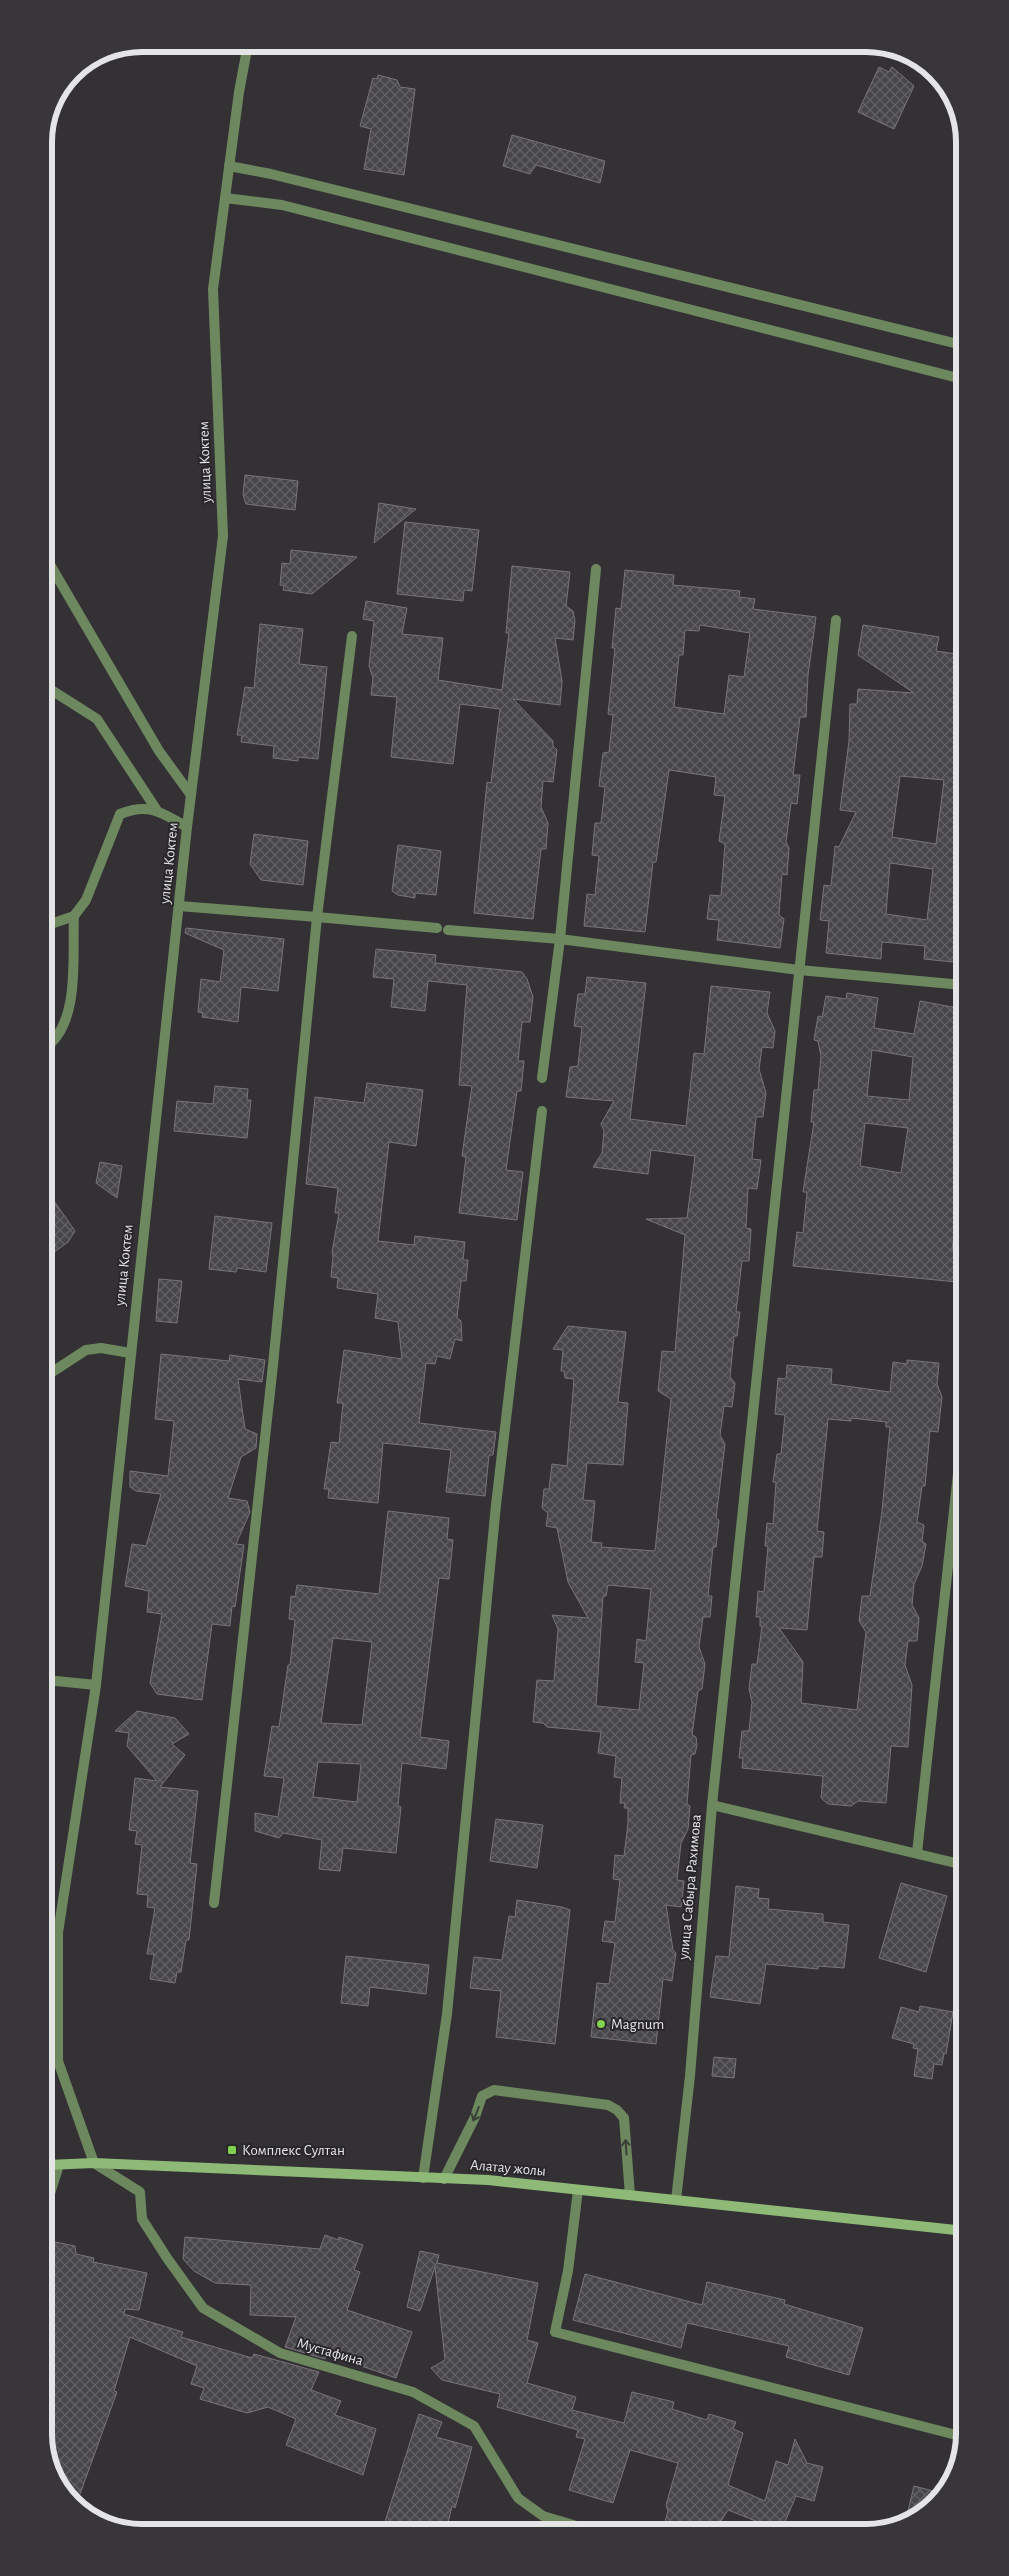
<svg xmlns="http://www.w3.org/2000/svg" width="1009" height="2576" viewBox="0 0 1009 2576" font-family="'Alegreya Sans',sans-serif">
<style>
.building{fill:url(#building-cross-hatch);stroke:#777579;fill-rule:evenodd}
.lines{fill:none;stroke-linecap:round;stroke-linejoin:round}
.lane{stroke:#6d885f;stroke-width:10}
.street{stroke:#6d885f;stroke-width:10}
.secondary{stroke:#8eb976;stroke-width:10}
.oneway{stroke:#3a3f37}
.poi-dot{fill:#82d04f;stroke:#29272a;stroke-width:2}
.labels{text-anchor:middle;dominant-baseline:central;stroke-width:4;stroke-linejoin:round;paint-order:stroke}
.street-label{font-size:15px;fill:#e5e4e6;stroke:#29272a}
.poi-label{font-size:15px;fill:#e5e4e6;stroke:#29272a;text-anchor:start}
.rim{fill:none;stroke:#e5e4e6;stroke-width:6}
</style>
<defs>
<pattern id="building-cross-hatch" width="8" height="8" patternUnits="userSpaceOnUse" patternTransform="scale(1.25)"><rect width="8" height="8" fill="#48464a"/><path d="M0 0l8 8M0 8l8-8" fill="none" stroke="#626164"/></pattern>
</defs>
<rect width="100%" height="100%" fill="#333134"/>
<g class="building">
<path d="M 879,67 L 889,72 L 892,67 L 914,86 L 894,129 L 858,112 Z"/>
<path d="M 378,75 L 397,80 L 400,87 L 415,89 L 404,175 L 364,169 L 371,129 L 360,126 L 373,78 L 377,79 Z"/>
<path d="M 512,135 L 605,161 L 600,183 L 536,165 L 530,174 L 503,166 Z"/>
<path d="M 245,475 L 298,481 L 295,510 L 246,504 L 243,495 Z"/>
<path d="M 379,503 L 416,509 L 374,543 Z"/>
<path d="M 405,522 L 479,530 L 472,591 L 464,590 L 463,601 L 397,594 Z"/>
<path d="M 291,550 L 357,557 L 312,594 L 283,590 L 284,586 L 280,585 L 282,563 L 290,564 Z"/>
<path d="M 512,566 L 570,572 L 566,606 L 573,611 L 575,620 L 573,640 L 555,638 L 562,681 L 560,705 L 513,699 L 553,741 L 553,746 L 557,750 L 553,782 L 543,781 L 541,807 L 548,823 L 546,849 L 541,849 L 533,919 L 474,913 L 487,782 L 491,783 L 500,709 L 460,704 L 453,764 L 391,757 L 397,697 L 371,695 L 373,678 L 369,666 L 374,621 L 363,619 L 366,601 L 407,608 L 402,634 L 443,638 L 438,680 L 502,690 L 509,633 L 506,633 Z"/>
<path d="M 625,570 L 674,575 L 673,585 L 740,591 L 739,597 L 755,599 L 753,609 L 816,617 L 808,675 L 806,717 L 800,717 L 793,775 L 800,775 L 797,804 L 791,803 L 786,842 L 789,848 L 787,875 L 782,874 L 779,915 L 784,919 L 780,948 L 717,940 L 719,920 L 707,919 L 710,895 L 721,896 L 725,844 L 719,841 L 725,796 L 714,795 L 716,777 L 669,770 L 656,862 L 653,862 L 645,932 L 584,926 L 587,894 L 595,895 L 599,856 L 592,855 L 595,823 L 601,823 L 605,787 L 599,786 L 603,753 L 609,752 L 613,715 L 608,714 L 615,648 L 612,648 L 616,608 L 621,609 ZM 700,625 L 750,633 L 744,677 L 729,675 L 724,714 L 674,707 L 679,655 L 683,655 L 685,630 L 699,631 Z"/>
<path d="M 260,624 L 303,629 L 299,664 L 327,667 L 318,759 L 298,757 L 298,761 L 273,758 L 274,746 L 241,742 L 242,735 L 237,735 L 245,687 L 254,688 Z"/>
<path d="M 863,625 L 939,637 L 936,651 L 963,655 L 963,963 L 924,959 L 925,946 L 882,942 L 881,959 L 826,953 L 829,921 L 820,920 L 824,885 L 831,886 L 835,846 L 839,847 L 856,812 L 840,810 L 849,741 L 850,704 L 857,704 L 858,689 L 914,693 L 858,655 ZM 900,776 L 944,780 L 936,844 L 892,837 ZM 890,863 L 933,869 L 927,920 L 886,914 Z"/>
<path d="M 254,834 L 308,841 L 303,885 L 261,880 L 250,864 Z"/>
<path d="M 398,845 L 441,851 L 436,895 L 415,893 L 415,898 L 398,895 L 392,891 Z"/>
<path d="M 186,928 L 284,939 L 278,991 L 241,987 L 238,1022 L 202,1017 L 203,1013 L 198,1012 L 201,979 L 220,982 L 224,950 L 185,933 Z"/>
<path d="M 376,949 L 436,955 L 435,963 L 522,972 L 527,979 L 533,997 L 530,1022 L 522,1022 L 518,1061 L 524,1061 L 521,1091 L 517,1091 L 506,1170 L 523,1172 L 517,1220 L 459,1213 L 466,1157 L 462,1156 L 472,1086 L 459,1085 L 467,985 L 428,981 L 425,1011 L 391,1007 L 394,979 L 373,977 Z"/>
<path d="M 587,977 L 646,983 L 630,1119 L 686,1126 L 694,1053 L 704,1054 L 711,986 L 770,992 L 767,1013 L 775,1031 L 773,1048 L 762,1047 L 759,1069 L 766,1093 L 763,1117 L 756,1117 L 752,1159 L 761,1160 L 757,1189 L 748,1188 L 746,1228 L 751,1229 L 749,1261 L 742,1261 L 736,1312 L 740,1312 L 737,1336 L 734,1336 L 730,1377 L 735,1383 L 732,1407 L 724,1406 L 720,1435 L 725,1444 L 716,1518 L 719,1520 L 716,1547 L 713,1547 L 708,1596 L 712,1596 L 710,1617 L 703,1617 L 699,1647 L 705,1664 L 702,1689 L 698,1691 L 692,1735 L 696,1737 L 697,1745 L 695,1754 L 691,1755 L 687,1804 L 690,1806 L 688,1829 L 681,1843 L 677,1880 L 684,1881 L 681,1907 L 666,1905 L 673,1950 L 676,1953 L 672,1981 L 663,1979 L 656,2044 L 591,2037 L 597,1983 L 609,1984 L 615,1943 L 602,1941 L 605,1921 L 615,1922 L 620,1880 L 613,1879 L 615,1855 L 624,1856 L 628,1823 L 628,1808 L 624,1808 L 625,1803 L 620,1803 L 622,1778 L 614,1777 L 616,1756 L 598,1753 L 601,1732 L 547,1727 L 543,1723 L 533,1722 L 537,1680 L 554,1681 L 558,1629 L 552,1615 L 588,1618 L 568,1582 L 557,1528 L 546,1526 L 548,1513 L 542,1508 L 544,1489 L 549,1489 L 552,1464 L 567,1466 L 574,1379 L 565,1378 L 564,1371 L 561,1371 L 563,1350 L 553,1349 L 568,1326 L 626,1332 L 618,1402 L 628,1403 L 623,1465 L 587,1463 L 583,1500 L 595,1501 L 591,1542 L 602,1543 L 601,1547 L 655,1551 L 671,1399 L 658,1391 L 662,1351 L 675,1352 L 685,1235 L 646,1219 L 687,1218 L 695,1156 L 651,1150 L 648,1174 L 593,1167 L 602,1153 L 604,1131 L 601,1124 L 614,1101 L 566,1097 L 570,1067 L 578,1066 L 582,1027 L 574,1026 L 578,994 L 585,994 ZM 608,1585 L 651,1589 L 646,1641 L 637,1639 L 635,1662 L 644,1663 L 639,1710 L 596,1706 L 603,1596 L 606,1596 Z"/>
<path d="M 847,993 L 878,998 L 874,1028 L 914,1034 L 920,1001 L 963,1009 L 963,1133 L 959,1164 L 963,1177 L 963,1196 L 961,1210 L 957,1209 L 952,1250 L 960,1251 L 957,1282 L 793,1266 L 797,1232 L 803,1233 L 807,1192 L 803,1192 L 814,1122 L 811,1122 L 814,1090 L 818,1090 L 821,1056 L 818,1041 L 814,1040 L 818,1016 L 822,1017 L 826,996 L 846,999 ZM 872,1050 L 913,1057 L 909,1100 L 867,1096 ZM 865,1123 L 908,1128 L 901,1173 L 860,1166 Z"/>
<path d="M 367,1083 L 423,1090 L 416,1146 L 389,1142 L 378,1241 L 414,1245 L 415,1236 L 465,1242 L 463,1260 L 468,1260 L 466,1281 L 461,1281 L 457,1318 L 461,1321 L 462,1341 L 455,1339 L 450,1359 L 437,1356 L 435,1364 L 426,1363 L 419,1423 L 496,1432 L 493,1455 L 489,1455 L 485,1496 L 446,1492 L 451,1450 L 383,1443 L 378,1503 L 328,1498 L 329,1489 L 324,1489 L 331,1442 L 339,1443 L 343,1403 L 337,1403 L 344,1350 L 402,1359 L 398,1322 L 375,1318 L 378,1294 L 337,1288 L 338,1278 L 331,1277 L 333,1256 L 332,1252 L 339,1213 L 335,1213 L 338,1188 L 306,1184 L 315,1097 L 364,1103 Z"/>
<path d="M 215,1086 L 248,1089 L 247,1100 L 251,1100 L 247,1138 L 174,1131 L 177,1101 L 213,1104 Z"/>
<path d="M 100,1162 L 122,1166 L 117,1198 L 96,1183 Z"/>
<path d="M 45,1188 L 75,1231 L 68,1242 L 46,1258 Z"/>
<path d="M 215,1216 L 272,1223 L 266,1272 L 237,1268 L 236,1272 L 209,1269 Z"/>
<path d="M 159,1279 L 182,1281 L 177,1323 L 156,1321 Z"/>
<path d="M 161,1354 L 229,1361 L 230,1355 L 265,1360 L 262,1382 L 238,1379 L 245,1429 L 257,1434 L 256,1448 L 241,1457 L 228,1498 L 247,1501 L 250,1512 L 236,1544 L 244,1545 L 235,1607 L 232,1606 L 230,1626 L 212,1624 L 202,1700 L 157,1694 L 150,1683 L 162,1614 L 147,1612 L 149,1591 L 125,1586 L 132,1544 L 146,1546 L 161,1494 L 136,1491 L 130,1487 L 130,1471 L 168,1476 L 174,1421 L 155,1419 Z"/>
<path d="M 907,1360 L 939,1363 L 937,1384 L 942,1397 L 938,1432 L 930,1431 L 925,1486 L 922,1486 L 917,1522 L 924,1525 L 922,1541 L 926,1544 L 922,1566 L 914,1584 L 912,1605 L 919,1618 L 917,1641 L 908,1641 L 905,1665 L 912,1685 L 908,1747 L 891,1746 L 886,1803 L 858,1801 L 851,1806 L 828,1804 L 821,1798 L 823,1776 L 742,1768 L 743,1758 L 739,1758 L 742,1731 L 749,1731 L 752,1702 L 749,1689 L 752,1664 L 757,1664 L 762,1626 L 760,1626 L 760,1617 L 756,1617 L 758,1591 L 764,1592 L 768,1546 L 765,1546 L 767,1523 L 773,1524 L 776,1482 L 773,1482 L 777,1454 L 781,1454 L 785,1415 L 775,1414 L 778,1378 L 786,1379 L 787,1365 L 832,1369 L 831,1384 L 890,1392 L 893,1362 L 907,1364 ZM 851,1418 L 886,1422 L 886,1427 L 890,1427 L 882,1511 L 870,1596 L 862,1596 L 859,1621 L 866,1632 L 857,1710 L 801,1703 L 803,1662 L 779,1628 L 807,1630 L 814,1557 L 822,1557 L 824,1532 L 817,1531 L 828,1419 L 851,1421 Z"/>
<path d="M 388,1511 L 449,1518 L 447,1539 L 453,1540 L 449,1579 L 439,1578 L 420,1737 L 449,1741 L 446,1769 L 402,1763 L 398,1806 L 401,1807 L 396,1853 L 343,1848 L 340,1871 L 319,1869 L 322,1840 L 283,1833 L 279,1838 L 255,1831 L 255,1813 L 278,1817 L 284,1778 L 264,1776 L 272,1726 L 279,1727 L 288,1665 L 290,1665 L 295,1620 L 289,1619 L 291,1596 L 295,1597 L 297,1585 L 379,1594 ZM 333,1638 L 372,1642 L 362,1725 L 321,1723 ZM 318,1762 L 361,1764 L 357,1802 L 313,1797 Z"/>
<path d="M 137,1711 L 175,1718 L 189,1734 L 172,1744 L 185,1755 L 160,1787 L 198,1791 L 190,1863 L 197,1864 L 189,1940 L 186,1940 L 181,1972 L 177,1972 L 175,1983 L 150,1979 L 154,1954 L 147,1954 L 155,1908 L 147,1907 L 148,1895 L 137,1894 L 142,1845 L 135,1844 L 137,1831 L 129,1830 L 135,1778 L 157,1781 L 127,1746 L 129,1733 L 115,1731 Z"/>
<path d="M 496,1819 L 543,1825 L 537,1868 L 490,1861 Z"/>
<path d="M 901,1883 L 947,1896 L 926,1972 L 879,1958 Z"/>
<path d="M 736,1886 L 759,1889 L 758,1898 L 769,1899 L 768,1909 L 823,1914 L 823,1922 L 849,1925 L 844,1968 L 818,1966 L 818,1969 L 766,1964 L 760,2004 L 710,1997 L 716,1956 L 729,1957 Z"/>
<path d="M 517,1900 L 562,1907 L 570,1910 L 555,2044 L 496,2037 L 501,1991 L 470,1988 L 474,1957 L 502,1960 L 509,1916 L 515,1917 Z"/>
<path d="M 346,1956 L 429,1965 L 426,1994 L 370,1987 L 368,2006 L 341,2003 Z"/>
<path d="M 920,2006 L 953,2012 L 946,2054 L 944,2053 L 942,2065 L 934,2064 L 932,2079 L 914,2076 L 918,2049 L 913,2048 L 914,2044 L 892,2038 L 901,2007 L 919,2012 Z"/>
<path d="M 714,2057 L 736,2059 L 734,2078 L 712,2076 Z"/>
<path d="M 325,2235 L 338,2240 L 339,2237 L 363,2245 L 354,2270 L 360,2272 L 347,2310 L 412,2332 L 396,2378 L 327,2354 L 325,2359 L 285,2347 L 296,2317 L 250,2315 L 251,2285 L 215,2283 L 194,2271 L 183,2259 L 185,2237 L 320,2249 Z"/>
<path d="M 50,2241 L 75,2246 L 76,2254 L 94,2258 L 93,2262 L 147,2273 L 139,2310 L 125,2309 L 124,2314 L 183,2332 L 181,2337 L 252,2358 L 254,2354 L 319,2372 L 311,2390 L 341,2401 L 335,2415 L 376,2429 L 363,2475 L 286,2445 L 296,2419 L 268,2407 L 247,2413 L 200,2399 L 204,2388 L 191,2384 L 197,2366 L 130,2337 L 114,2391 L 117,2392 L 76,2505 L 47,2459 L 47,2308 L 55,2288 L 47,2286 L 47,2255 Z"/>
<path d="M 420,2251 L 439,2255 L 437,2263 L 538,2283 L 527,2340 L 538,2343 L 527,2383 L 576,2397 L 572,2410 L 624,2423 L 632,2392 L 674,2402 L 672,2409 L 707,2420 L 709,2414 L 736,2422 L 733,2429 L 743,2433 L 728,2485 L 765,2501 L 776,2461 L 788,2465 L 795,2439 L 807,2463 L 823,2467 L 814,2501 L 796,2496 L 782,2529 L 776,2529 L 728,2510 L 721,2521 L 708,2522 L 707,2530 L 687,2530 L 664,2525 L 668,2511 L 666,2505 L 678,2463 L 630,2450 L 613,2503 L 569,2490 L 585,2439 L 576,2437 L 578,2430 L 497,2407 L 500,2394 L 442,2380 L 431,2368 L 445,2360 L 435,2267 L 420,2311 L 407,2307 Z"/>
<path d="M 585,2274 L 702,2305 L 707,2282 L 785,2300 L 784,2304 L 863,2328 L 849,2375 L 786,2357 L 789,2346 L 687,2323 L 681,2348 L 573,2320 Z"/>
<path d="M 419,2414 L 442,2422 L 436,2437 L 472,2447 L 455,2508 L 452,2506 L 446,2531 L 382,2531 Z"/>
<path d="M 914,2486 L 944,2494 L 906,2519 Z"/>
</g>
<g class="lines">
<g class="lane">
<path d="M 45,686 L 97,719 L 156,809"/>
<path d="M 45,1048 C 81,1023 72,956 74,916"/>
<path d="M 444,2179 L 475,2117 L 482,2096 L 494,2090 L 608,2105 L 617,2110 L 624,2118 L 630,2195"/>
</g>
<g class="street">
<path d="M 229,166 L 271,174 L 962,345"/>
<path d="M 225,198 L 282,205 L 962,379"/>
<path d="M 45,556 L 159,751 L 191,795"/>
<path d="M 179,906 L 317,917 L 352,636"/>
<path d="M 45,926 L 74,916 L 86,900 L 120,814 C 150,802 162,813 187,827"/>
<path d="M 448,930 L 560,939 L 799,970 L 963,985"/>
<path d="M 542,1078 L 560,939 L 596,569"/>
<path d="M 46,1376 L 86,1350 L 101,1348 L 130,1353"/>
<path d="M 46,1680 L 96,1685 L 58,1933 L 58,2061 L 94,2163 L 140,2192 L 142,2219 L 167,2258 L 203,2308 L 280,2353 L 413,2392 L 474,2426 L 518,2498 L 543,2516 L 590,2530"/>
<path d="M 96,1685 L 187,827 L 223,536 L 213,289 L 239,92 L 248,44"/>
<path d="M 712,1805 L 836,620"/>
<path d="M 917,1853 L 964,1418"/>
<path d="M 214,1903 L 273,1365 L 317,917 L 437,928"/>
<path d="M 423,2178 L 447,2014 L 496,1505 L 542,1111"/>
<path d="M 578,2190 L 568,2271 L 555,2332 L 964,2437"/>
<path d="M 676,2200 L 690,2076 L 712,1805 L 964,1865"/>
<path d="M 47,2203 L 59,2165"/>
</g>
<path class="secondary" d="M 47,2165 L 94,2163 L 488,2180 L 965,2231"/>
</g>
<defs><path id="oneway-shaft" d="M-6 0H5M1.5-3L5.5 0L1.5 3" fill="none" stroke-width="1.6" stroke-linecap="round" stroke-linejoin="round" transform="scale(1.25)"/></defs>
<g class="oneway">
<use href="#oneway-shaft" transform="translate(476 2114) rotate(112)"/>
<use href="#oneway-shaft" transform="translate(626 2147) rotate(-94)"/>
</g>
<g class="poi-dot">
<circle cx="601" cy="2024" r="5"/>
<rect x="227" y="2145" width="10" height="10" rx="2.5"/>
</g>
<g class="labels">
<g class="street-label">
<text transform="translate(205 462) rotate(-92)">улица Коктем</text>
<text transform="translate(169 863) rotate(-84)">улица Коктем</text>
<text transform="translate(124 1265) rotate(-84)">улица Коктем</text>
<text transform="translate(690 1887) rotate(-85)">улица Сабыра Рахимова</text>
<text transform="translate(508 2168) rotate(5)">Алатау жолы</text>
<text transform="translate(330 2352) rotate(16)">Мустафина</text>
</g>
<g class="poi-label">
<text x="611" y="2024">Magnum</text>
<text x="242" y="2150">Комплекс Султан</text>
</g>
</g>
<path d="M0 0H1009V2576H0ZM142 52H866A90 90 0 0 1 956 142V2434A90 90 0 0 1 866 2524H142A90 90 0 0 1 52 2434V142A90 90 0 0 1 142 52Z" fill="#383639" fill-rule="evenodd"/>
<path class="rim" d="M142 52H866A90 90 0 0 1 956 142V2434A90 90 0 0 1 866 2524H142A90 90 0 0 1 52 2434V142A90 90 0 0 1 142 52Z"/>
</svg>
